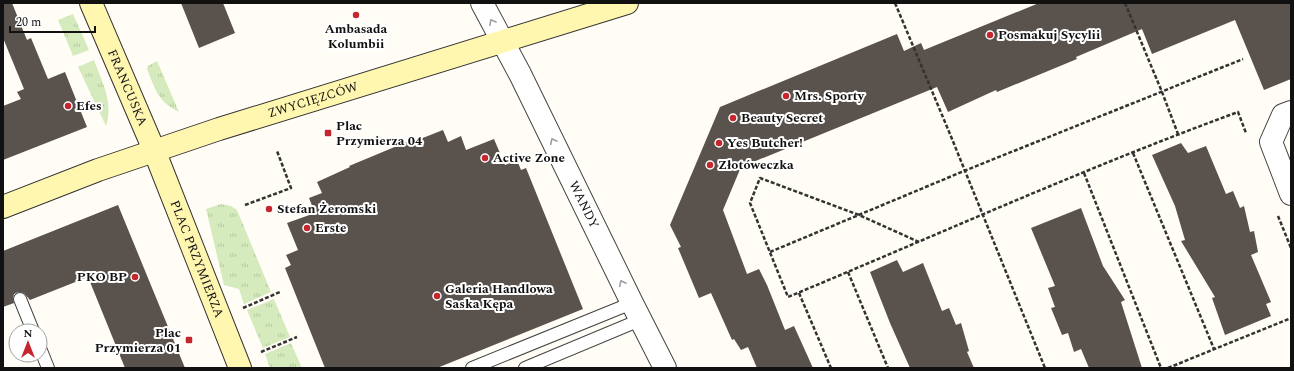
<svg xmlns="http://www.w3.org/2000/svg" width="1294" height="371" viewBox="0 0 1294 371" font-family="Spectral,serif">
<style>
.grass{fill:url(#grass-tufts)}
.building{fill:#5a524d}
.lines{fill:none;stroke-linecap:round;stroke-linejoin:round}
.lane-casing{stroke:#444;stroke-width:14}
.street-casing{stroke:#444;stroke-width:24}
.secondary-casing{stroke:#333;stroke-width:24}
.path{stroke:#333;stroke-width:2.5;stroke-dasharray:4 2;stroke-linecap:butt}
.lane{stroke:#fff;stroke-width:12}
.street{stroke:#fff;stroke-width:22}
.secondary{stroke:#fff6b0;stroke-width:22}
.oneway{stroke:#a0a0a0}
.poi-dot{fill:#c4262e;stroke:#fff;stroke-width:1.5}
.labels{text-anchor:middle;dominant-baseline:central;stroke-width:4;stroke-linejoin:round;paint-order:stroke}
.poi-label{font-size:13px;font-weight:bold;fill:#111;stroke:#fff;text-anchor:start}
.street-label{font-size:13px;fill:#111;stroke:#fff}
</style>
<defs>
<pattern id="grass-tufts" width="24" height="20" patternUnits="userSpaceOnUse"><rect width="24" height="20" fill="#d5ebbd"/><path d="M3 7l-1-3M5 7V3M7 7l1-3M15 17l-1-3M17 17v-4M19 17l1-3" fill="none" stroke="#b6c8a1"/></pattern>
</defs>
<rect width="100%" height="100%" fill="#fffdf5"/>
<g class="grass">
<path d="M 73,14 L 89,50 L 73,56 L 58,20 Z"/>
<path d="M 94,60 C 102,82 114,103 106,126 L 78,67 Z"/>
<path d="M 157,61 L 179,112 C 158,102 155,89 147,69 L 148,66 Z"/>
<path d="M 221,204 L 231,206 L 237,210 L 271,292 L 244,304 L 239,289 L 224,285 L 206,209 Z"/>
<path d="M 274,299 L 290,337 L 263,348 L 247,310 Z"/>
<path d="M 291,343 L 302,368 L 270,368 L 265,354 Z"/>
</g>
<g class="building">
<path d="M 3,3 L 12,3 L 27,40 L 31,38 L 48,79 L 65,72 L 87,127 L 3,160 L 3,106 L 21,99 L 17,92 L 24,89 L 3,38 Z"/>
<path d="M 181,3 L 223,3 L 235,33 L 199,48 Z"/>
<path d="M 1039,3 L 1291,3 L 1291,79 L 1264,90 L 1235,20 L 1152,54 L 1142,29 L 1076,57 L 1077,59 L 997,92 L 996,90 L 948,112 L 937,87 L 741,167 L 723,210 L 747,274 L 759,269 L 767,285 L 785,330 L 794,326 L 813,368 L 757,368 L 748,347 L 741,350 L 734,339 L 732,340 L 711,293 L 699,298 L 678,248 L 681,247 L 670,225 L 720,107 L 897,34 L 904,51 L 921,43 L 924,50 Z"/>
<path d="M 443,130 L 448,142 L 461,136 L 466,150 L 494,139 L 505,165 L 517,160 L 521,170 L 526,168 L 583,309 L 437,368 L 325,368 L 285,268 L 291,265 L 286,255 L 298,250 L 287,223 L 315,213 L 309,198 L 322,193 L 317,182 L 350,167 L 349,166 L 409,141 L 410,143 Z"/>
<path d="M 1181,143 L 1188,153 L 1206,146 L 1226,194 L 1233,191 L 1240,208 L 1244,206 L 1250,232 L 1254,231 L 1258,252 L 1251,255 L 1271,302 L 1266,304 L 1271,316 L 1225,335 L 1212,298 L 1215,297 L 1181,241 L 1185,240 L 1175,206 L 1152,155 Z"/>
<path d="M 118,205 L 171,334 L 185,368 L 125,368 L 88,277 L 30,300 L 24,293 L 18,292 L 14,294 L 13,298 L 14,303 L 3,307 L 3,251 Z"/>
<path d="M 1081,208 L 1103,266 L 1125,300 L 1121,302 L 1142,368 L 1089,368 L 1081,349 L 1074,352 L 1068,333 L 1062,335 L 1051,308 L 1055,307 L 1048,288 L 1055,286 L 1031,228 Z"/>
<path d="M 897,260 L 903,272 L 923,263 L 942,311 L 949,308 L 956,325 L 961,323 L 969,351 L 967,352 L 974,368 L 910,368 L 890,323 L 870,272 Z"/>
</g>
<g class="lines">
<g class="lane-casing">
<g id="lane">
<path d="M 20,299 L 33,331"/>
<path d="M 40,348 L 48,368"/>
<path d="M 472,368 L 632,303"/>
<path d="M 525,368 L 640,320"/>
</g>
</g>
<g class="street-casing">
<g id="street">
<path id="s1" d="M 482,3 L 520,74 L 632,303 L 665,368"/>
<path d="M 1291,112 L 1283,115 L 1271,142 L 1291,194"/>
</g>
</g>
<g class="secondary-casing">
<g id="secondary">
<path id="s2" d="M 91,3 L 154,150 L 240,368"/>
<path id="s3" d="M 3,207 L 98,170 L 219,129 L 627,3"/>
</g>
</g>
<g class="path">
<path d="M 895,3 L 950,134 L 1045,368"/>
<path d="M 1125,3 L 1162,92 L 1178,134"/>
<path d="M 1133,153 L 1214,349"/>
<path d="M 1084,173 L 1161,368"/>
<path d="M 245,205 L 291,188 L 277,151"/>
<path d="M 1278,216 L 1291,248"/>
<path d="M 919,242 L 859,215 L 760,178 L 750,203 L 788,297 C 937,235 1085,168 1238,112 L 1246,133"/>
<path d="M 770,252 L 964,171 L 1243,59"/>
<path d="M 848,272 L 888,368"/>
<path d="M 799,293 L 831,368"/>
<path d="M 243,308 L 280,292"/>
<path d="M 261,352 L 297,337"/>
<path d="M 1168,368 L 1291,318"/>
</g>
<use href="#lane" class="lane"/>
<use href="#street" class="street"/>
<use href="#secondary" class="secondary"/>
</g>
<defs><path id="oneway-chevron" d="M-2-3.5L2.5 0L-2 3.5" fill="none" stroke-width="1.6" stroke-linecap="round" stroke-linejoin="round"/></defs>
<g class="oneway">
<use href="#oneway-chevron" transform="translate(492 22) rotate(-119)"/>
<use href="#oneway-chevron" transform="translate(553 141) rotate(-116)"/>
<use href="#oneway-chevron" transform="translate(622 283) rotate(-116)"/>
</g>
<g class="poi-dot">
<circle cx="356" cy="15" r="4"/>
<circle cx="990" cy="35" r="4"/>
<circle cx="786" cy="96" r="4"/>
<circle cx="68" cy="106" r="4"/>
<circle cx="733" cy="118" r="4"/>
<rect x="324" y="129" width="8" height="8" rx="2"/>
<circle cx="719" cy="143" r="4"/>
<circle cx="485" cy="158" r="4"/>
<circle cx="710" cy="165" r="4"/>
<circle cx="269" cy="209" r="4"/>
<circle cx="307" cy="228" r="4"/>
<circle cx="135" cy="277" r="4"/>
<circle cx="437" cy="296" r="4"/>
<rect x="185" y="336" width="8" height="8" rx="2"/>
</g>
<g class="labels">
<g class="poi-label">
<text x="356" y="29" text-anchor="middle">Ambasada<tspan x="356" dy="15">Kolumbii</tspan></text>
<text x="998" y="35">Posmakuj Sycylii</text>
<text x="794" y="96">Mrs. Sporty</text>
<text x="76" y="106">Efes</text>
<text x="741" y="118">Beauty Secret</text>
<text x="336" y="126">Plac<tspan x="336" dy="15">Przymierza 04</tspan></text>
<text x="727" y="143">Yes Butcher!</text>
<text x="493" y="158">Active Zone</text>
<text x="718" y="165">Złotóweczka</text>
<text x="277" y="209">Stefan Żeromski</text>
<text x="315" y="228">Erste</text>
<text x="127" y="277" text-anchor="end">PKO BP</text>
<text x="445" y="289">Galeria Handlowa<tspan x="445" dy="15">Saska Kępa</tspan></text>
<text x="181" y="333" text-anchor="end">Plac<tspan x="181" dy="15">Przymierza 01</tspan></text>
</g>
<g class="street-label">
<text stroke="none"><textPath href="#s2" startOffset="92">FRANCUSKA</textPath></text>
<text stroke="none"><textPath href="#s3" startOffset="328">ZWYCIĘZCÓW</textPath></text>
<text stroke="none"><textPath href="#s1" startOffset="226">WANDY</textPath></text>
<text stroke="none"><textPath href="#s2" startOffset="277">PLAC PRZYMIERZA</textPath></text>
</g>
</g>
<rect width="1294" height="371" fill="none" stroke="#111111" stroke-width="8"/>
<g transform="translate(28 343)"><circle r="19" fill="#ffffff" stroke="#a0a0a0"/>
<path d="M0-3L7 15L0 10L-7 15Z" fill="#c4262e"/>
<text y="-6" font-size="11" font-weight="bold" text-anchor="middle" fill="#111111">N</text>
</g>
<path d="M10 26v6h85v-6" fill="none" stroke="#111111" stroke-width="2"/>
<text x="16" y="26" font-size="12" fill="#111111" stroke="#ffffff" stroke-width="3" paint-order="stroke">20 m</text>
</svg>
